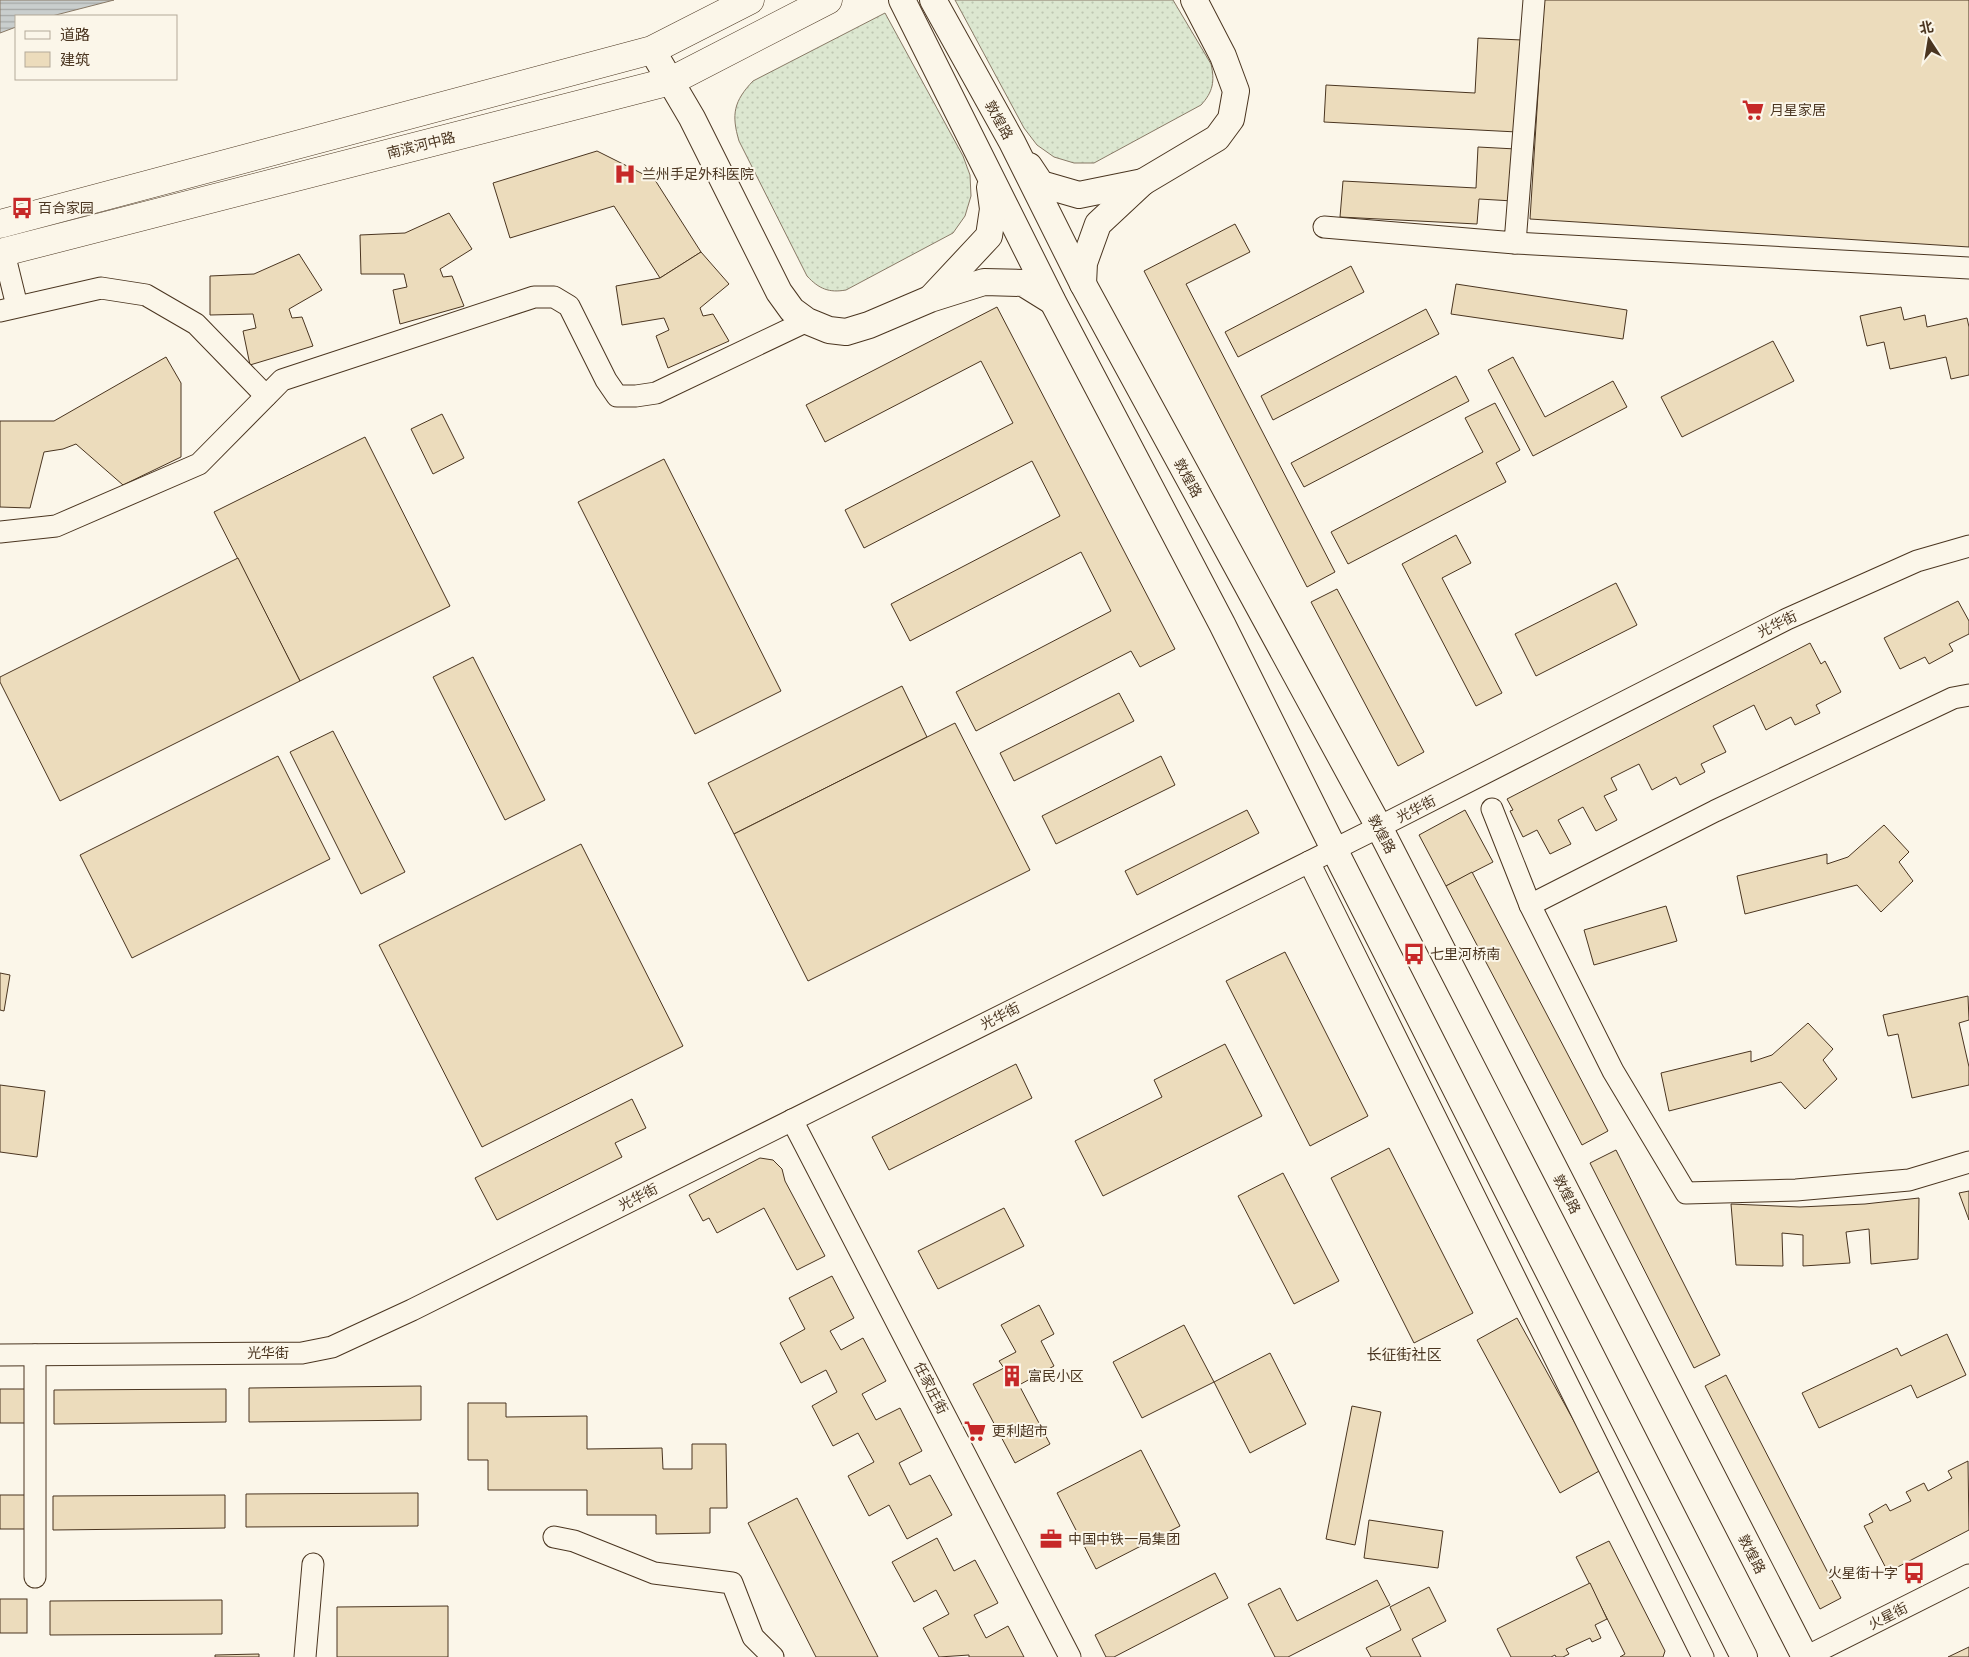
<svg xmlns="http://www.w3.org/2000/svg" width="1969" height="1657" viewBox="0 0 1969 1657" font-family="Roboto,'Noto Sans SC',sans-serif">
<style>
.grass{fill:url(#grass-dots);stroke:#887966}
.water{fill:url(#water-rules);stroke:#887966}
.building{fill:#ecdcbc;stroke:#4a3520}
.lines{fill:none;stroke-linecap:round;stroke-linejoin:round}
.minor-casing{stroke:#4a3520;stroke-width:23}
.major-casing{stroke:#4a3520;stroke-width:28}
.highway-casing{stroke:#4a3520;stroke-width:29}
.minor{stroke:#fbf6e9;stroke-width:21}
.major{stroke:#fbf6e9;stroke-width:26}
.highway{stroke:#fbf6e9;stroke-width:28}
.labels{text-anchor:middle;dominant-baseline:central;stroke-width:4;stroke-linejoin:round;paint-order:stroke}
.poi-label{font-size:14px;fill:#4a3520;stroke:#fbf6e9;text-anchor:start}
.street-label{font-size:14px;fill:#4a3520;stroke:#fbf6e9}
.neighbourhood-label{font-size:15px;fill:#4a3520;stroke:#fbf6e9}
</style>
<defs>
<pattern id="grass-dots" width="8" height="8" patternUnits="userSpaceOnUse" patternTransform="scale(1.25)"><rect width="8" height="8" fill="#dce7d0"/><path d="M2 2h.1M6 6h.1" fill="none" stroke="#bec7b2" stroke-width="1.8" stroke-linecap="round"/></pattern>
<pattern id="water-rules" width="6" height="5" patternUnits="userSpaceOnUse" patternTransform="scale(1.25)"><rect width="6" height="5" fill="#c9cecd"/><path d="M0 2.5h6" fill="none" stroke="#a5a8a6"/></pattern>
</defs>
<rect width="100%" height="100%" fill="#fbf6e9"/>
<g class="grass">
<path d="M 955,0 L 1173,0 L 1211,64 C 1215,81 1213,92 1201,105 L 1094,163 L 1074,163 L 1054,157 L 1037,145 L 1024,128 Z"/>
<path d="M 885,13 L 963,156 L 970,175 L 971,196 L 965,216 L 953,233 L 846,290 C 829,293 819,289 807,276 L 739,141 C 731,114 734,101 753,81 Z"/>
</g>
<path class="water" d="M 0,0 L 114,0 L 52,16 L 16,16 L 16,27 L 0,33 Z"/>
<g class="building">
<path d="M 1544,0 L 1969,0 L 1969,247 L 1530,219 Z"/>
<path d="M 1478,38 L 1522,40 L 1517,132 L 1324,122 L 1326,85 L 1475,93 Z"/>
<path d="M 1478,147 L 1516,149 L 1513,201 L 1479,199 L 1477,224 L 1340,217 L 1343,181 L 1476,188 Z"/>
<path d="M 597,151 L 655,180 L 701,252 L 660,278 L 614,206 L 510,238 L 493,183 Z"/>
<path d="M 449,213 L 472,249 L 440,269 L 443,277 L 452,276 L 464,306 L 400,324 L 393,290 L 407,287 L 404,274 L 361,274 L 360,235 L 405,233 Z"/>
<path d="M 1235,224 L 1250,252 L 1186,284 L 1335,572 L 1307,587 L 1144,271 Z"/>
<path d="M 701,252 L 729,284 L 700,308 L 703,316 L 713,314 L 729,341 L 668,368 L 656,336 L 669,330 L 664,318 L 622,325 L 616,286 L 660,278 Z"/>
<path d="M 299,254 L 322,290 L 289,309 L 292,318 L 302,317 L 313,346 L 250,365 L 243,331 L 256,328 L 253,314 L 210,315 L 210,276 L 254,274 Z"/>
<path d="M 1351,266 L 1364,292 L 1238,357 L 1225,332 Z"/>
<path d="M 1456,284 L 1627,310 L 1623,339 L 1451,314 Z"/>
<path d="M 997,307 L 1175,649 L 1140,667 L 1131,651 L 976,731 L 956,692 L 1111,611 L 1081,552 L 910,641 L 891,604 L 1060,516 L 1032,461 L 864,548 L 845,510 L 1013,423 L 981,361 L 825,442 L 806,405 Z"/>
<path d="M 1901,307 L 1904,320 L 1925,315 L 1927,327 L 1967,318 L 1969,327 L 1969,375 L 1951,379 L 1946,357 L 1890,369 L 1884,342 L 1867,346 L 1860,316 Z"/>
<path d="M 1426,309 L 1439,334 L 1273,420 L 1261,396 Z"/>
<path d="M 1773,341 L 1794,381 L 1682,437 L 1661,397 Z"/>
<path d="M 166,357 L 181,383 L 181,457 L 123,485 L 76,444 L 63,449 L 44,452 L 30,508 L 0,507 L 0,421 L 54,421 Z"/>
<path d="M 1513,357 L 1545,417 L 1613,381 L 1627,407 L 1533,456 L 1488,370 Z"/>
<path d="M 1456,376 L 1469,401 L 1304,487 L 1291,463 Z"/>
<path d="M 1495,403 L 1520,450 L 1496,463 L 1506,482 L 1348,564 L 1331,532 L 1483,452 L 1465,418 Z"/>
<path d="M 442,414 L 464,458 L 433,474 L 411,429 Z"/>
<path d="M 365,437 L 450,606 L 300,681 L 214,512 Z"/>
<path d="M 664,459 L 781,691 L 695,734 L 578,502 Z"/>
<path d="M 1456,535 L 1471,563 L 1442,578 L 1502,693 L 1476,706 L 1402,564 Z"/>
<path d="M 238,558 L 300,681 L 60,801 L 0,682 L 0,677 Z"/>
<path d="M 1616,583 L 1637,625 L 1536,676 L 1515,634 Z"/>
<path d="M 1337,589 L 1424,752 L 1398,766 L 1311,602 Z"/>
<path d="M 1958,601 L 1969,621 L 1969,634 L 1949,644 L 1953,651 L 1929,664 L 1925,657 L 1900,669 L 1884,638 Z"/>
<path d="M 1810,643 L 1821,664 L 1825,661 L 1841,692 L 1816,705 L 1820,713 L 1795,725 L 1791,717 L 1766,730 L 1754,705 L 1713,726 L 1726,752 L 1701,764 L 1705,772 L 1680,785 L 1676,777 L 1652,790 L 1639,764 L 1611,778 L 1617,790 L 1604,796 L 1617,820 L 1596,831 L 1583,807 L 1558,820 L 1571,844 L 1550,854 L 1537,830 L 1523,837 L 1510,811 L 1513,810 L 1507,799 Z"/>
<path d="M 473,657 L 545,800 L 505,820 L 433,677 Z"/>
<path d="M 902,686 L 927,737 L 734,834 L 708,783 Z"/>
<path d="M 1119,693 L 1134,721 L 1014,781 L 1000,753 Z"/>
<path d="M 955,723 L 1030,870 L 808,981 L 734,834 Z"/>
<path d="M 333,731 L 405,872 L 361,894 L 290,752 Z"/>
<path d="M 278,756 L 330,859 L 132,958 L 80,855 Z"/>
<path d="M 1161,756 L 1175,785 L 1056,844 L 1042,816 Z"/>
<path d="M 1247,810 L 1259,833 L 1137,895 L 1125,871 Z"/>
<path d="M 1465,810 L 1493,862 L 1446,886 L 1419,835 Z"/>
<path d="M 1884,825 L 1909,852 L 1899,862 L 1913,881 L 1881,912 L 1857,885 L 1745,914 L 1737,876 L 1827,854 L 1827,864 L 1848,857 Z"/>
<path d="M 581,844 L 683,1046 L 482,1147 L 379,945 Z"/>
<path d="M 1472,872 L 1608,1131 L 1582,1145 L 1446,886 Z"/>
<path d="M 1666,906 L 1677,941 L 1594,965 L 1584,930 Z"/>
<path d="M 1285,952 L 1368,1116 L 1310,1146 L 1226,981 Z"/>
<path d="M 0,973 L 10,975 L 4,1011 L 0,1010 Z"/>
<path d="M 1968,996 L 1969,1020 L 1959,1023 L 1969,1067 L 1969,1085 L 1912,1098 L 1898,1034 L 1888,1036 L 1883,1015 Z"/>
<path d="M 1808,1023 L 1833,1049 L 1823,1060 L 1837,1079 L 1805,1109 L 1781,1082 L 1669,1111 L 1661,1073 L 1751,1051 L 1751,1062 L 1772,1055 Z"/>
<path d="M 1225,1044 L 1262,1116 L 1103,1196 L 1075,1141 L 1162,1097 L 1154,1080 Z"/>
<path d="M 1016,1064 L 1032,1098 L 889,1170 L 872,1137 Z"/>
<path d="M 0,1085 L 45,1091 L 37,1157 L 0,1152 Z"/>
<path d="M 632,1099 L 646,1128 L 615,1143 L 622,1157 L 497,1220 L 475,1178 Z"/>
<path d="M 1389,1148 L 1473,1313 L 1414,1343 L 1331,1178 Z"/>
<path d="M 1616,1150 L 1720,1355 L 1694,1368 L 1590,1163 Z"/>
<path d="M 760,1158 L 773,1160 L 782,1169 L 785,1181 L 825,1256 L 797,1270 L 764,1208 L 717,1233 L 709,1218 L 703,1221 L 689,1195 Z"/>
<path d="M 1283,1173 L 1339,1281 L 1294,1304 L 1238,1196 Z"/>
<path d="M 1969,1191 L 1969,1220 L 1959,1193 Z"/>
<path d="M 1919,1198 L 1918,1259 L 1871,1264 L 1869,1229 L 1846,1232 L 1850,1263 L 1803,1266 L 1803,1235 L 1782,1233 L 1783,1266 L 1736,1265 L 1731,1204 L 1800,1207 L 1865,1204 Z"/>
<path d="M 1004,1208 L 1024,1246 L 938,1289 L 918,1251 Z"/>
<path d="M 832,1276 L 854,1318 L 830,1331 L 841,1350 L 863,1338 L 886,1381 L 862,1394 L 876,1420 L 900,1408 L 922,1451 L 899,1463 L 910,1485 L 930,1475 L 952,1515 L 907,1539 L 889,1505 L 869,1516 L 848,1476 L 874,1462 L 858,1433 L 833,1446 L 812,1406 L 837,1392 L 826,1370 L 801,1383 L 780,1343 L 805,1329 L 789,1298 Z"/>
<path d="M 1039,1305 L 1054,1334 L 1041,1341 L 1054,1366 L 1019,1385 L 1050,1444 L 1015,1463 L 973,1384 L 1004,1368 L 999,1361 L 1016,1352 L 1001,1325 Z"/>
<path d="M 1517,1318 L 1601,1470 L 1560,1493 L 1477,1340 Z"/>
<path d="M 1184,1325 L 1214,1382 L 1142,1418 L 1113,1362 Z"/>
<path d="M 1947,1334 L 1966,1375 L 1917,1398 L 1911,1385 L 1819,1428 L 1802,1393 L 1897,1348 L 1901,1356 Z"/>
<path d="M 1270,1353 L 1306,1424 L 1250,1453 L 1214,1382 Z"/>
<path d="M 1726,1375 L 1841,1598 L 1820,1609 L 1705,1386 Z"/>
<path d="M 421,1386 L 421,1420 L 249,1422 L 249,1388 Z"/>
<path d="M 0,1389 L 25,1389 L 26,1423 L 0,1423 Z"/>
<path d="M 226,1389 L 226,1422 L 54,1424 L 54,1390 Z"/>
<path d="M 468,1403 L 506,1403 L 506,1417 L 587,1416 L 587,1449 L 662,1448 L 663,1469 L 692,1469 L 692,1444 L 726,1444 L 727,1508 L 710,1508 L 710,1533 L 656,1534 L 656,1515 L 587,1515 L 587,1490 L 488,1490 L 488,1460 L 468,1460 Z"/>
<path d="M 1352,1406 L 1381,1412 L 1355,1545 L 1326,1539 Z"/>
<path d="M 1141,1450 L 1180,1526 L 1096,1569 L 1057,1493 Z"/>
<path d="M 1968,1461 L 1969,1530 L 1888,1572 L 1864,1526 L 1873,1522 L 1869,1514 L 1886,1504 L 1890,1511 L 1911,1501 L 1906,1492 L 1924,1483 L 1928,1491 L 1952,1478 L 1948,1471 Z"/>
<path d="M 418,1493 L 418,1526 L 246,1527 L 246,1494 Z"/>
<rect x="0" y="1495" width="25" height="34"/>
<path d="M 225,1495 L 225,1528 L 53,1530 L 53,1496 Z"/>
<path d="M 797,1498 L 878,1657 L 816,1657 L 748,1523 Z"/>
<path d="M 1369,1520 L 1443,1531 L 1438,1568 L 1364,1558 Z"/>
<path d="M 937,1538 L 954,1571 L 975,1560 L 998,1603 L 974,1615 L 986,1638 L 1008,1626 L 1024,1657 L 969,1657 L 969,1655 L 939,1657 L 923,1628 L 949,1614 L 936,1590 L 914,1602 L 892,1562 Z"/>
<path d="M 1609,1541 L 1665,1651 L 1663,1657 L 1620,1657 L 1625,1654 L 1576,1557 Z"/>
<path d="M 1215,1573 L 1228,1598 L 1114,1657 L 1106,1657 L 1095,1635 Z"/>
<path d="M 1377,1580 L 1390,1605 L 1288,1657 L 1275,1657 L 1248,1604 L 1280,1588 L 1297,1621 Z"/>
<path d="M 1590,1583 L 1607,1619 L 1595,1625 L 1601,1638 L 1592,1642 L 1590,1638 L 1566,1649 L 1569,1654 L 1563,1657 L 1556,1657 L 1555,1655 L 1551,1657 L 1511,1657 L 1497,1629 Z"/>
<path d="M 1429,1587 L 1446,1621 L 1412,1639 L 1421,1657 L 1371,1657 L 1366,1648 L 1401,1630 L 1390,1607 Z"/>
<rect x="0" y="1599" width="27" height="34"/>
<path d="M 222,1600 L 222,1634 L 50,1635 L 50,1601 Z"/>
<path d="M 448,1606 L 448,1657 L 337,1657 L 337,1607 Z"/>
<path d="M 1969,1647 L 1969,1657 L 1948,1657 Z"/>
<path d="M 259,1654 L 259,1657 L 215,1657 L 215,1655 Z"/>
</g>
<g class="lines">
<g class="minor-casing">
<g id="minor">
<path d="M 1324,227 L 1515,243 L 1534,0"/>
<path d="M 1515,243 L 1969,268"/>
<path d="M 4,253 L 17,306"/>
<path d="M 0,311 L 101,288 L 146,295 L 196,324 L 266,396"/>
<path d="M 0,532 L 56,526 L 199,464 L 282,380 L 534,297 L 554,297 L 569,306 L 606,380 L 617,396 L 636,396 L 656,393 L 807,321"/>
<path d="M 1492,809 L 1530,905 L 1613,1071 L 1686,1193 L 1796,1190 L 1909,1180 L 1969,1162"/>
<path d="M 1309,862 L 1703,1657"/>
<path d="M 1530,905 L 1715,811 L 1953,698 L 1969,695"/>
<path d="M 792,1120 L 1070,1657"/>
<path d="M 0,1355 L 302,1353 L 332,1347 L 412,1310 L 1379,827 L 1787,619 L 1917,561 L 1969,546"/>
<path d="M 554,1537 L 574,1541 L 654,1573 L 732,1583 L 753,1637 L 773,1657"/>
<path d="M 35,1577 L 35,1355"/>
<path d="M 305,1657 L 313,1564"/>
<path d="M 1806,1657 L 1969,1575"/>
</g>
</g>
<g class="major-casing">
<g id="major">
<path d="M 902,0 L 1053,302 L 1222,624 L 1334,849 L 1744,1657"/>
<path d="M 933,0 L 1012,142 L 1083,284 L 1379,827 L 1805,1657"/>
<path d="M 652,50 L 692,118 L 779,292 L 792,310 L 807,321 L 829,330 L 846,332 L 869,325 L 930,299 L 984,282 L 1023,283 L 1052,301"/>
<path d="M 1029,166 L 1041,184 L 1079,195 L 1143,182"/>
<path d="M 1083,284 L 1084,263 L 1098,224 L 1143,182 L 1217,138 L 1231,119 L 1236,91 L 1223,56 L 1194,0"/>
<path d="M 932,297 L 989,236 L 993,209 L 990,187"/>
</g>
</g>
<g class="highway-casing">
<g id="highway">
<path d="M 0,224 L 652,50 L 750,0"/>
<path d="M 0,253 L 671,81 L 828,0"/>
</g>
</g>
<use href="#minor" class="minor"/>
<use href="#major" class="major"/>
<use href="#highway" class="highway"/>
</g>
<defs>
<g id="supermarket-bare" transform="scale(1.725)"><path d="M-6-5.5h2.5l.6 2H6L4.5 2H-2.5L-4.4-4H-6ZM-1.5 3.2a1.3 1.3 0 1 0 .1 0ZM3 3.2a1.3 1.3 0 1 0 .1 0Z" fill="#c62828" stroke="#fbf6e9" stroke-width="2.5" paint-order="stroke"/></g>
<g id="hospital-bare" transform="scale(1.725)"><path d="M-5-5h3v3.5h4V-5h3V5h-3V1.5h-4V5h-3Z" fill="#c62828" stroke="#fbf6e9" stroke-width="2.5" paint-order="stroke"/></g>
<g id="bus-bare" transform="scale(1.725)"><path d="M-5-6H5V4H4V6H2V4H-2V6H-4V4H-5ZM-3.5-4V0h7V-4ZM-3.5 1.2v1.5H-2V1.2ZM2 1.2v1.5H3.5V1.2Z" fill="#c62828" stroke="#fbf6e9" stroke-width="2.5" paint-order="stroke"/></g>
<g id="building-bare" transform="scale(1.725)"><path d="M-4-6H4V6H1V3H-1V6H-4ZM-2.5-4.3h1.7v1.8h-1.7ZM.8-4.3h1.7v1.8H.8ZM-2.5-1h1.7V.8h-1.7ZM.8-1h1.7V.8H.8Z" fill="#c62828" stroke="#fbf6e9" stroke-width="2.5" paint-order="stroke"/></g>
<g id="office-bare" transform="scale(1.725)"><path d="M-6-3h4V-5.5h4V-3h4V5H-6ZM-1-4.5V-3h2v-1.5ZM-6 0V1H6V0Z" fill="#c62828" stroke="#fbf6e9" stroke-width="2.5" paint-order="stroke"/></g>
</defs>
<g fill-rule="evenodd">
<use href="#supermarket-bare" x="1753" y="110"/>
<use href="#hospital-bare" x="625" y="174"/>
<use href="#bus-bare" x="22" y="208"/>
<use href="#bus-bare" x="1414" y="954"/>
<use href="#building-bare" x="1012" y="1376"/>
<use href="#supermarket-bare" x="975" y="1431"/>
<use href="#office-bare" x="1051" y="1539"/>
<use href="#bus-bare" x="1914" y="1573"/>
</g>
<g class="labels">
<g class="poi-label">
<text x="1770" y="110">月星家居</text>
<text x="642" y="174">兰州手足外科医院</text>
<text x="38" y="208">百合家园</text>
<text x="1430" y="954">七里河桥南</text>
<text x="1028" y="1376">富民小区</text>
<text x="992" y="1431">更利超市</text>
<text x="1068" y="1539">中国中铁一局集团</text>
<text x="1898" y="1573" text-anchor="end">火星街十字</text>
</g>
<g class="street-label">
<text transform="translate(999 120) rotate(61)">敦煌路</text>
<text transform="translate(421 145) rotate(-14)">南滨河中路</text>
<text transform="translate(1188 478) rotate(61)">敦煌路</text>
<text transform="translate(1777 624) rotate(-26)">光华街</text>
<text transform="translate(1416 809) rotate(-27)">光华街</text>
<text transform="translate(1382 834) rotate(62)">敦煌路</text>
<text transform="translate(1000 1016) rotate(-27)">光华街</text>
<text transform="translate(1567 1194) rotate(63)">敦煌路</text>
<text transform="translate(638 1197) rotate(-27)">光华街</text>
<text x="268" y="1353">光华街</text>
<text transform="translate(931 1388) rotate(63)">任家庄街</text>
<text transform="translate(1752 1554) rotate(63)">敦煌路</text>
<text transform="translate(1888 1616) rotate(-27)">火星街</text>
</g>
<g class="neighbourhood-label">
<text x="1404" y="1355">长征街社区</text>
</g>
</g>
<rect x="15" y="15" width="162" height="65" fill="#fbf6e9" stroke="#b4a999"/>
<rect x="25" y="31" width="25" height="8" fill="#fbf6e9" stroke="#b4a999"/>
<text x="60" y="40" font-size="15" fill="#4a3520">道路</text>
<rect x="25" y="52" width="25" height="15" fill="#ecdcbc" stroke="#b4a999"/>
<text x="60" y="65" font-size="15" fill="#4a3520">建筑</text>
<g transform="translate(1929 40) rotate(348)" stroke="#fbf6e9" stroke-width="4" paint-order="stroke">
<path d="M0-4L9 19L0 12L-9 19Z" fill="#4a3520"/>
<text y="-8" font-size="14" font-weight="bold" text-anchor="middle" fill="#4a3520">北</text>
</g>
</svg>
